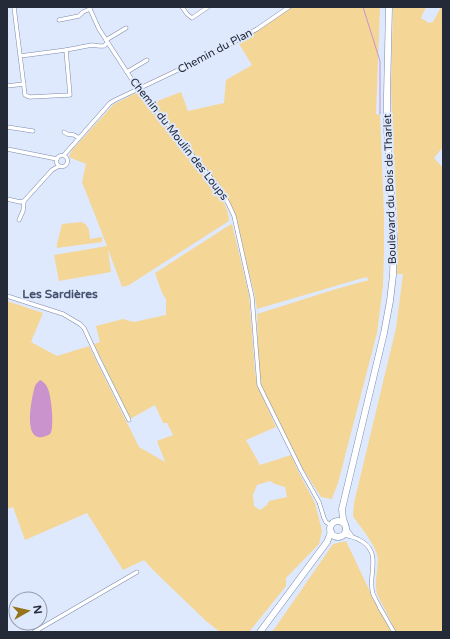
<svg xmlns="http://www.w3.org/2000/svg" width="450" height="639" viewBox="0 0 450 639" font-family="'Varela Round',sans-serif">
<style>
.green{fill:#f4d697;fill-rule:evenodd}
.water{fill:#ca93cd}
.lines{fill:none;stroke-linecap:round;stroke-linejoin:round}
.stream{stroke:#ca93cd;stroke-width:1}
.street-casing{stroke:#7c8bab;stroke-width:4.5}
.primary-casing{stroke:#7c8bab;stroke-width:7}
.street{stroke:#fff;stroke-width:3.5}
.primary{stroke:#fff;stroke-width:6}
.labels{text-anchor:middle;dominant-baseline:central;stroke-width:4;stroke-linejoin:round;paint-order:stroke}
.street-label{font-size:11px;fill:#242a37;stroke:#dfe9fe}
.neighbourhood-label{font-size:12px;font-weight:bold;fill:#44516e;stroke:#dfe9fe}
</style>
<rect width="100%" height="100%" fill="#dfe9fe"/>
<g class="green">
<path d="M 293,7 L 380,7 L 376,114 L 380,115 L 384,215 L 384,251 L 383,286 L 377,333 L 338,483 L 332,499 L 321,497 L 303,469 L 259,383 L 257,314 L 336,289 L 369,280 L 366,277 L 257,309 L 254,292 L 247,265 L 237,220 L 232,207 L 219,184 L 152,103 L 181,92 L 188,111 L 224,103 L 226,80 L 252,65 L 238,42 Z"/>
<path d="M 393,7 L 426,7 L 421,18 L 429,23 L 433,22 L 441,7 L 443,7 L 443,147 L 434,158 L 443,168 L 443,632 L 396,632 L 377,594 C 374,582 378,571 378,559 C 377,546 360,527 353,516 L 354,503 L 396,328 L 403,274 L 397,274 L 398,230 L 392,123 L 391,85 Z"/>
<path d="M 138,92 L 211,182 C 219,192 229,208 229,221 L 129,285 L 122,287 L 108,249 L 111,272 L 59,281 L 54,255 L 107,246 L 82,182 L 86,164 L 69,157 L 72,150 L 114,104 Z"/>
<path d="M 82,222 C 90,227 89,230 90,239 L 102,237 L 102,242 L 57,248 L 57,244 L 62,224 Z"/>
<path d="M 232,224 L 249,295 L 255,373 L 258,386 L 276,427 L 246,440 L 260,465 L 291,455 L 298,471 L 315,503 L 322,531 L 319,544 L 286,578 L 286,586 L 249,632 L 220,632 L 206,621 L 153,570 L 144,560 L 123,570 L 87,513 L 25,540 L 13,507 L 7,509 L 7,301 L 43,313 L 31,342 L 57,356 L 89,346 L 139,447 L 165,462 L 157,441 L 173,435 L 167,423 L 163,423 L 155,405 L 130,419 L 94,344 L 100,342 L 96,326 L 123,319 L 134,322 L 166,315 L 166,299 L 162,293 L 155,273 L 228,226 ZM 270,481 L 275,484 L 285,487 L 287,497 L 269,501 L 267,505 L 260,510 L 254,506 L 253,495 L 257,485 Z"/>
<path d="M 346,541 L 374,600 L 392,632 L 271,632 L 275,628 L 333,544 Z"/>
</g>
<path class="water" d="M 40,380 C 44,382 46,384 48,389 C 51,395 55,429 50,434 C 47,436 41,438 38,437 C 24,434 32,396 35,386 L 36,384 Z"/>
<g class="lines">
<path class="stream" d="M 363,7 L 380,61 L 380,114"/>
<g class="street-casing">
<g id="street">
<path d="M 14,7 L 25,95 L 27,96 L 30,97 L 70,95 L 66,50 L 20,56"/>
<path d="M 89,7 L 99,29 L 138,89 L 217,185 L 228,203 L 234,216 L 252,297 L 259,385 L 301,470 L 319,502 L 324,518 L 326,522 L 331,525"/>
<path d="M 182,7 L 187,14 L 192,18 L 208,7"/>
<path d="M 59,20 L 79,16 L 83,12 L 90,9"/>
<path d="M 106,40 L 126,28"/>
<path d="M 66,50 L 92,45 L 99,46 L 104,46 L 107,43"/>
<path d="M 127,72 L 147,60"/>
<path d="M 7,86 L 24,84"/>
<path d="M 7,127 L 33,131"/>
<path d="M 64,132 L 67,134 L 74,135 L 79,138"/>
<path d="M 7,149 L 57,159"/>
<path d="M 64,155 L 110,103 L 115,100 L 218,51 L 257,29 L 289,7"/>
<circle cx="62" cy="161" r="5.5"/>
<path d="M 7,199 L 20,202 L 24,201 L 52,170 L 59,166"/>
<path d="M 19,220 L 23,211 L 24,201"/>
<path d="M 7,296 L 63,314 L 80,324 L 84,328 L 98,358 L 129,420"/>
<path d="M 346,528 L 352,536"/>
<path d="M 343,535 C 351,536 357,538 363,542 C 382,555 367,576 373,594 C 375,599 378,603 380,608 C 385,616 389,624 394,632"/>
<path d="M 34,632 L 137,572"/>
</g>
</g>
<g class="primary-casing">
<g id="primary">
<circle cx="338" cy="529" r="8"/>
<path d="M 345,524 L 343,519 L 342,509 L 384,333 L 390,301 L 393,275 L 394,239 L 387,128 L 387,95 L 389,7"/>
<path d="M 260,632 L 327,542 L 331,532"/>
</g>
</g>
<use href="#street" class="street"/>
<use href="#primary" class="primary"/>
</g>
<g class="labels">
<g class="street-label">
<text transform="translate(215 51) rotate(-28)">Chemin du Plan</text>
<text transform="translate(179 139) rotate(52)">Chemin du Moulin des Loups</text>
<text transform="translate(390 189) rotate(-92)">Boulevard du Bois de Tharlet</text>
</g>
<g class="neighbourhood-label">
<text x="60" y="294">Les Sardières</text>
</g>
</g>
<rect width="450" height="639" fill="none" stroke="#242a37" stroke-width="16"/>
<g transform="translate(28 611) rotate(82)"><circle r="19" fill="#dfe9fe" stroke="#949dae"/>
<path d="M0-3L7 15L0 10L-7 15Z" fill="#96741c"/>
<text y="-6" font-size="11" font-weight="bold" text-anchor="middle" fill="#242a37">N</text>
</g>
</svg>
